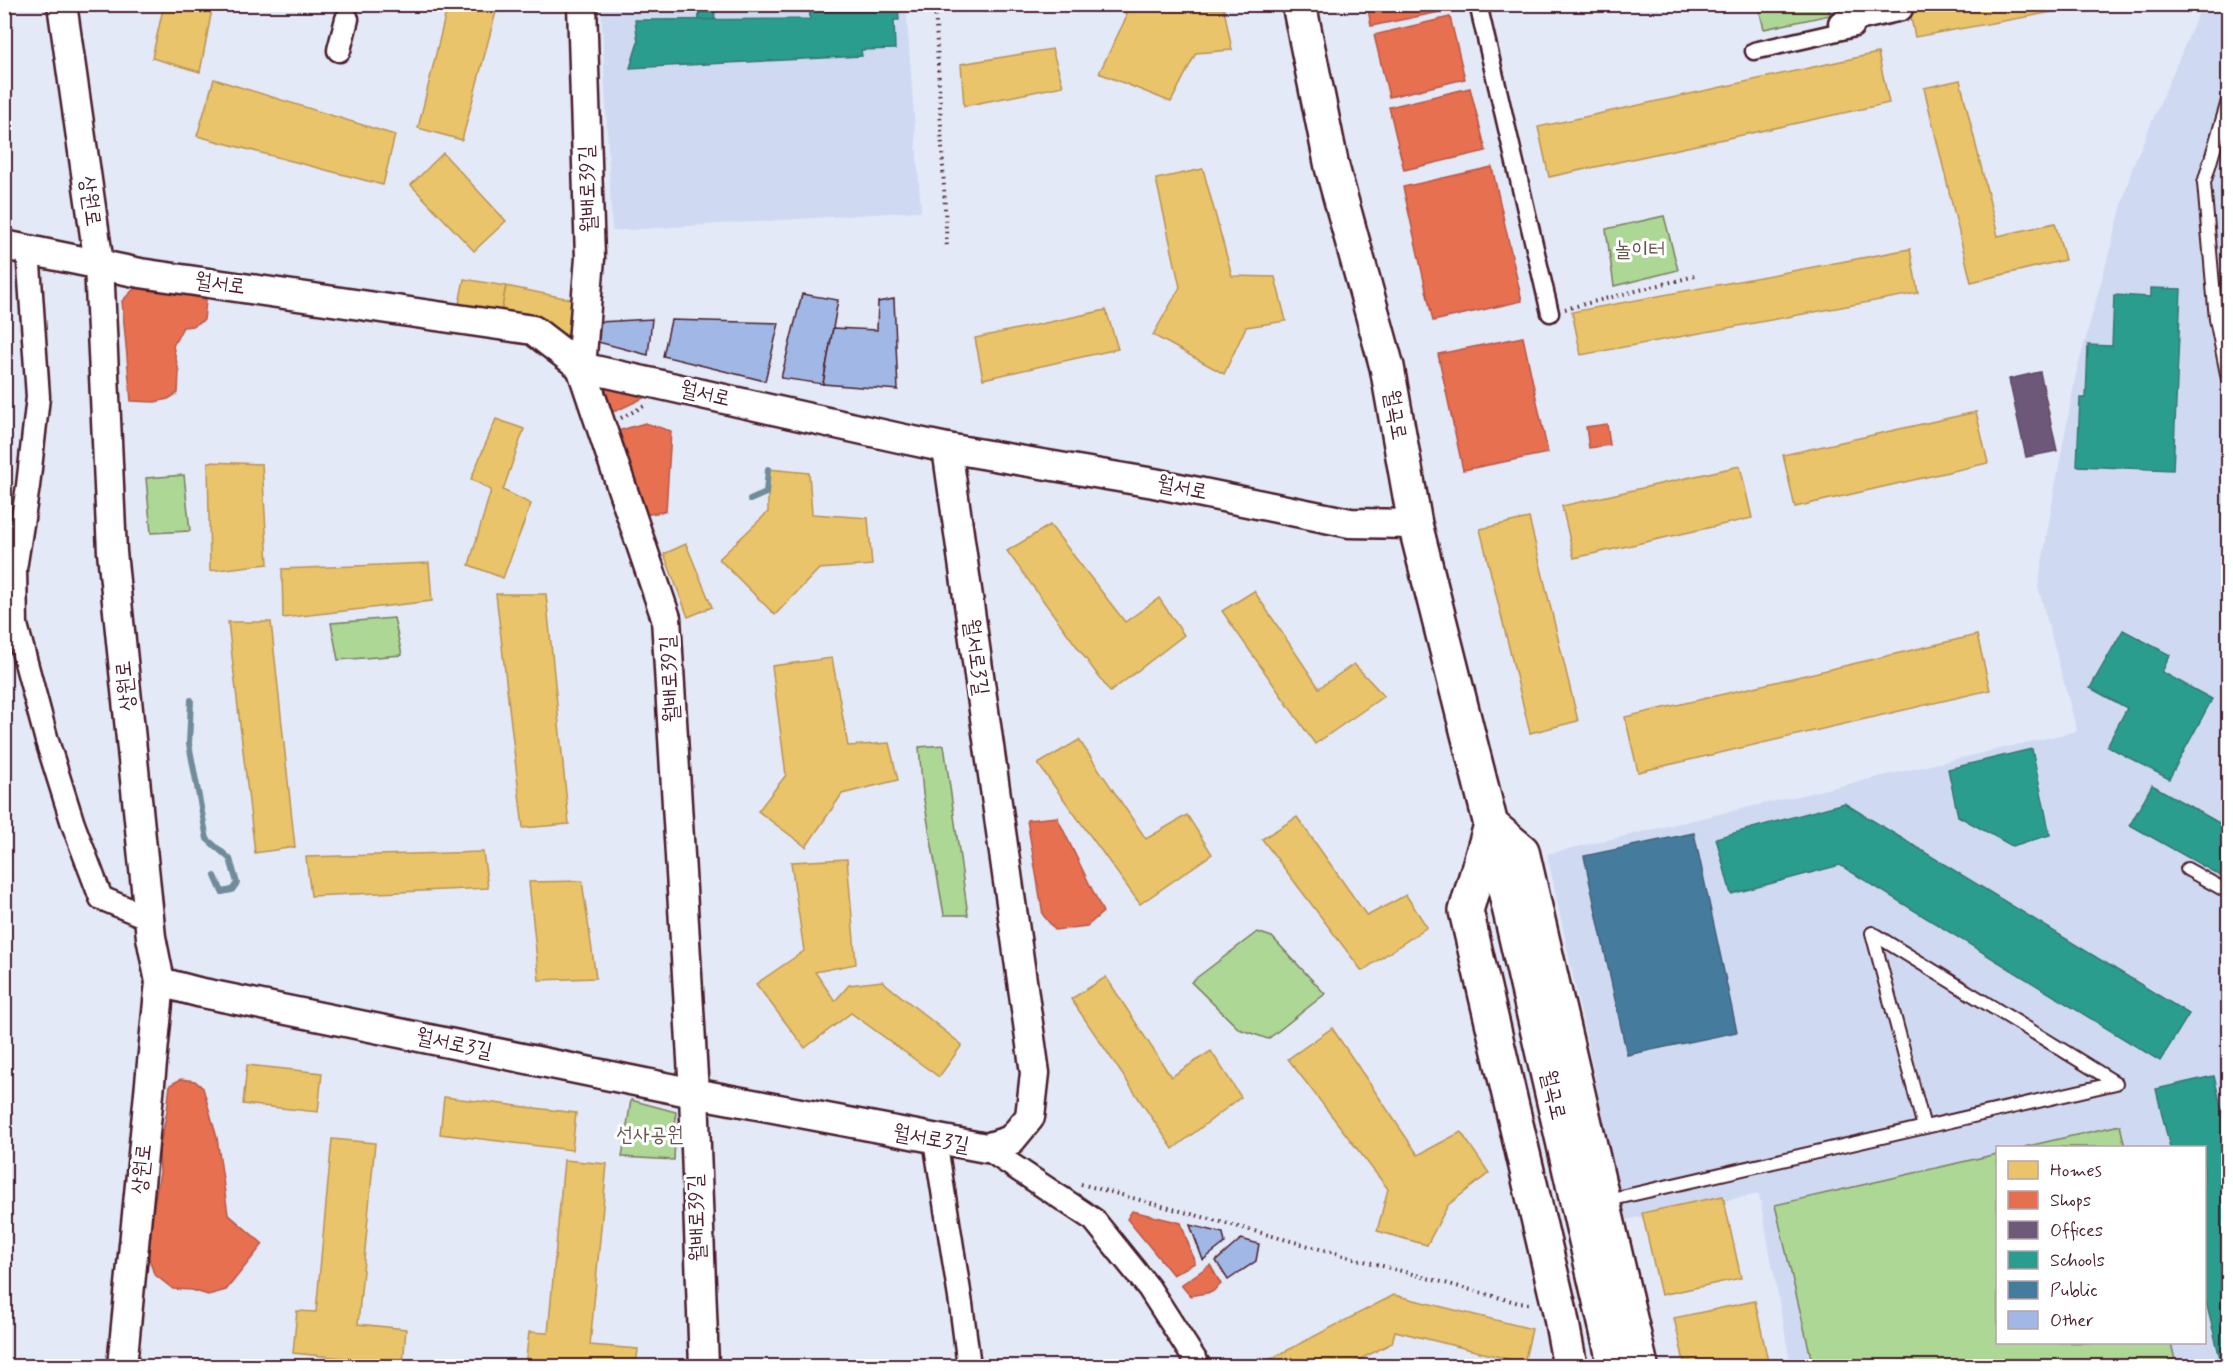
<svg xmlns="http://www.w3.org/2000/svg" width="2233" height="1371" viewBox="0 0 2233 1371" font-family="Mynerve,'Poor Story',sans-serif">
<style>
.built{fill:#cfdaf2;fill-rule:evenodd}
.green{fill:#acd795;stroke:#7b7b60;stroke-width:1.5}
.homes{fill:#e9c46a;stroke:#b99257;stroke-width:1.5}
.shops{fill:#e76f51;stroke:#b85746;stroke-width:1.5}
.offices{fill:#6d597a;stroke:#624862;stroke-width:1.5}
.schools{fill:#2a9d8f;stroke:#347771;stroke-width:1.5}
.public{fill:#457b9d;stroke:#465f7b;stroke-width:1.5}
.lines{fill:none;stroke-linecap:round;stroke-linejoin:round}
.stream{stroke:#6f8c9b;stroke-width:6}
.building{fill:#a1b7e5;stroke:#4a1f2b;stroke-width:1.5}
.service-casing{stroke:#4a1f2b;stroke-width:16}
.pedestrian-casing{stroke:#4a1f2b;stroke-width:21}
.minor-casing{stroke:#4a1f2b;stroke-width:27}
.tertiary-casing{stroke:#4a1f2b;stroke-width:33}
.secondary-casing{stroke:#4a1f2b;stroke-width:38}
.path{stroke:#4a1f2b;stroke-width:4;stroke-dasharray:1.5 4.5;stroke-linecap:butt}
.service{stroke:#fff;stroke-width:12}
.pedestrian{stroke:#fff;stroke-width:16}
.minor{stroke:#fff;stroke-width:22}
.tertiary{stroke:#fff;stroke-width:28}
.secondary{stroke:#fff;stroke-width:33}
.labels{text-anchor:middle;dominant-baseline:central;stroke-width:6;stroke-linejoin:round;paint-order:stroke}
.street-label{font-size:21px;fill:#4a1f2b;stroke:#fff}
.park-label{font-size:21px;fill:#67564b;stroke:#fff}
</style>
<rect width="100%" height="100%" fill="#e3e9f7"/>
<filter id="ink" filterUnits="userSpaceOnUse"><feTurbulence type="fractalNoise" baseFrequency=".0167" numOctaves="2"/><feDisplacementMap in="SourceGraphic" scale="12" xChannelSelector="R" yChannelSelector="G"/><feConvolveMatrix kernelMatrix="1 2 1 2 8 2 1 2 1" color-interpolation-filters="sRGB"/></filter>
<g filter="url(#ink)">
<g class="built">
<path d="M 601,5 L 906,5 L 921,211 L 612,231 Z"/>
<path d="M 2202,5 L 2228,5 L 2228,1366 L 1791,1366 L 1759,1194 L 1625,1220 L 1547,854 L 2077,731 L 2038,587 L 2056,481 L 2076,374 L 2132,168 ZM 1998,1148 L 2204,1148 L 2204,1342 L 1998,1342 Z"/>
</g>
<g class="green">
<path d="M 1758,5 L 1828,5 L 1830,15 L 1764,29 Z"/>
<path d="M 1664,216 L 1678,270 L 1614,286 L 1606,229 Z"/>
<path d="M 184,475 L 190,531 L 151,533 L 146,478 Z"/>
<path d="M 394,618 L 402,655 L 338,660 L 331,623 Z"/>
<path d="M 944,745 L 968,915 L 944,915 L 923,794 L 919,747 Z"/>
<path d="M 1257,932 L 1272,937 L 1325,994 L 1268,1039 L 1239,1029 L 1191,982 Z"/>
<path d="M 631,1100 L 676,1112 L 674,1160 L 622,1157 Z"/>
<path d="M 2120,1125 L 2125,1147 L 2024,1147 Z"/>
<path d="M 1997,1154 L 1998,1342 L 2171,1343 L 2175,1360 L 2145,1366 L 1813,1366 L 1775,1205 Z"/>
</g>
<g class="homes">
<path d="M 164,4 L 213,4 L 200,72 L 152,58 Z"/>
<path d="M 448,4 L 498,4 L 462,140 L 418,128 Z"/>
<path d="M 1124,4 L 1167,4 L 1168,9 L 1224,9 L 1232,50 L 1196,53 L 1171,102 L 1099,73 L 1126,18 Z"/>
<path d="M 1908,4 L 2097,4 L 1915,37 Z"/>
<path d="M 1052,49 L 1063,86 L 964,106 L 961,64 Z"/>
<path d="M 1878,53 L 1889,103 L 1549,177 L 1538,127 Z"/>
<path d="M 214,79 L 395,135 L 383,185 L 197,136 Z"/>
<path d="M 1960,80 L 1998,236 L 2055,223 L 2065,260 L 1971,282 L 1924,88 Z"/>
<path d="M 443,153 L 506,221 L 474,251 L 411,185 Z"/>
<path d="M 1203,169 L 1232,276 L 1275,277 L 1286,321 L 1246,327 L 1224,374 L 1153,335 L 1180,287 L 1156,179 Z"/>
<path d="M 1910,249 L 1918,293 L 1581,355 L 1572,312 Z"/>
<path d="M 464,279 L 506,286 L 499,325 L 457,314 Z"/>
<path d="M 506,286 L 575,300 L 569,335 L 499,325 Z"/>
<path d="M 1106,310 L 1118,349 L 983,379 L 975,338 Z"/>
<path d="M 1976,412 L 1988,463 L 1795,507 L 1783,455 Z"/>
<path d="M 496,419 L 524,429 L 503,490 L 531,504 L 503,578 L 469,565 L 491,490 L 471,479 Z"/>
<path d="M 208,462 L 262,464 L 268,564 L 210,571 Z"/>
<path d="M 1740,466 L 1752,518 L 1574,558 L 1562,506 Z"/>
<path d="M 768,469 L 809,473 L 812,514 L 868,518 L 872,565 L 819,569 L 775,615 L 719,559 L 768,512 Z"/>
<path d="M 1529,518 L 1578,721 L 1530,733 L 1480,529 Z"/>
<path d="M 1050,525 L 1125,622 L 1159,598 L 1184,635 L 1110,692 L 1007,551 Z"/>
<path d="M 686,544 L 712,607 L 688,617 L 664,554 Z"/>
<path d="M 429,563 L 432,601 L 283,618 L 282,569 Z"/>
<path d="M 1254,591 L 1319,688 L 1354,664 L 1384,696 L 1315,744 L 1222,611 Z"/>
<path d="M 496,594 L 546,594 L 569,824 L 523,828 Z"/>
<path d="M 228,622 L 271,622 L 295,847 L 255,853 Z"/>
<path d="M 1977,635 L 1990,690 L 1638,772 L 1625,717 Z"/>
<path d="M 832,658 L 848,746 L 889,743 L 898,780 L 842,794 L 806,847 L 758,811 L 786,775 L 772,666 Z"/>
<path d="M 1079,740 L 1146,839 L 1187,815 L 1212,854 L 1140,904 L 1038,764 Z"/>
<path d="M 1297,817 L 1367,916 L 1406,895 L 1427,927 L 1362,971 L 1262,839 Z"/>
<path d="M 483,852 L 488,888 L 311,896 L 306,857 Z"/>
<path d="M 847,859 L 856,964 L 815,972 L 835,1001 L 849,985 L 882,981 L 962,1045 L 939,1077 L 851,1013 L 805,1048 L 756,984 L 804,951 L 791,862 Z"/>
<path d="M 582,881 L 596,978 L 539,980 L 529,882 Z"/>
<path d="M 1106,977 L 1171,1077 L 1211,1051 L 1241,1097 L 1173,1149 L 1071,999 Z"/>
<path d="M 1332,1028 L 1418,1155 L 1461,1132 L 1489,1173 L 1448,1205 L 1427,1245 L 1377,1231 L 1388,1189 L 1288,1059 Z"/>
<path d="M 247,1065 L 322,1073 L 318,1112 L 243,1104 Z"/>
<path d="M 444,1097 L 576,1113 L 572,1150 L 440,1134 Z"/>
<path d="M 332,1139 L 375,1143 L 358,1324 L 406,1329 L 403,1364 L 293,1353 L 297,1311 L 316,1312 Z"/>
<path d="M 564,1160 L 607,1164 L 590,1345 L 638,1349 L 636,1366 L 525,1366 L 529,1332 L 548,1333 Z"/>
<path d="M 1723,1196 L 1741,1278 L 1661,1295 L 1642,1213 Z"/>
<path d="M 1394,1295 L 1532,1329 L 1524,1363 L 1395,1331 L 1392,1343 L 1347,1366 L 1257,1366 Z"/>
<path d="M 1755,1301 L 1769,1366 L 1685,1366 L 1674,1318 Z"/>
</g>
<g class="shops">
<path d="M 1367,4 L 1449,4 L 1450,10 L 1371,26 Z"/>
<path d="M 1450,17 L 1465,79 L 1389,97 L 1374,35 Z"/>
<path d="M 1470,88 L 1486,151 L 1404,170 L 1389,107 Z"/>
<path d="M 1492,167 L 1522,301 L 1433,321 L 1403,187 Z"/>
<path d="M 142,285 L 199,294 L 206,300 L 204,320 L 193,326 L 183,327 L 173,346 L 179,372 L 178,393 L 168,399 L 155,402 L 131,401 L 122,301 L 135,288 Z"/>
<path d="M 1523,337 L 1548,453 L 1463,470 L 1438,354 Z"/>
<path d="M 595,381 L 658,391 L 616,411 L 607,412 Z"/>
<path d="M 645,423 L 671,431 L 666,511 L 640,516 L 614,432 Z"/>
<path d="M 1607,424 L 1610,445 L 1589,448 L 1586,427 Z"/>
<path d="M 1057,817 L 1103,912 L 1087,926 L 1055,930 L 1043,915 L 1027,820 Z"/>
<path d="M 181,1079 L 195,1081 L 203,1088 L 217,1138 L 228,1214 L 263,1244 L 226,1290 L 208,1295 L 192,1290 L 173,1289 L 154,1274 L 148,1255 L 152,1214 L 160,1173 L 159,1150 L 167,1111 L 170,1085 Z"/>
<path d="M 1132,1211 L 1181,1223 L 1195,1263 L 1173,1275 L 1127,1219 Z"/>
<path d="M 1210,1265 L 1221,1284 L 1212,1292 L 1190,1296 L 1181,1285 Z"/>
</g>
<path class="offices" d="M 2040,372 L 2057,451 L 2026,457 L 2009,379 Z"/>
<g class="schools">
<path d="M 698,4 L 714,4 L 715,20 L 699,20 Z"/>
<path d="M 809,4 L 898,4 L 899,20 L 894,20 L 895,49 L 861,50 L 862,56 L 630,68 L 638,42 L 635,20 L 810,19 Z"/>
<path d="M 2151,288 L 2181,289 L 2173,470 L 2077,466 L 2080,398 L 2086,398 L 2088,345 L 2112,346 L 2114,295 L 2151,297 Z"/>
<path d="M 2123,630 L 2170,655 L 2162,672 L 2212,699 L 2169,779 L 2107,746 L 2127,708 L 2090,688 Z"/>
<path d="M 2032,749 L 2050,835 L 2012,846 L 1958,816 L 1948,769 Z"/>
<path d="M 2152,785 L 2228,828 L 2228,880 L 2130,825 Z"/>
<path d="M 1844,803 L 2189,1014 L 2160,1061 L 1840,865 L 1731,894 L 1716,838 Z"/>
<path d="M 2214,1076 L 2222,1111 L 2228,1109 L 2228,1366 L 2222,1366 L 2204,1294 L 2204,1148 L 2170,1148 L 2156,1089 Z"/>
</g>
<path class="public" d="M 1694,833 L 1737,1032 L 1627,1055 L 1584,856 Z"/>
<g class="lines">
<g class="stream">
<path d="M 750,500 L 766,493 L 768,469"/>
<path d="M 191,700 L 189,744 L 207,839 L 230,859 L 237,883 L 232,890 L 222,892 L 215,876"/>
</g>
</g>
<g class="building">
<path d="M 802,294 L 838,300 L 823,384 L 781,378 Z"/>
<path d="M 894,299 L 898,390 L 823,384 L 833,328 L 877,330 L 878,302 Z"/>
<path d="M 652,319 L 648,355 L 598,342 L 599,322 Z"/>
<path d="M 671,320 L 779,323 L 765,381 L 663,356 Z"/>
<path d="M 1190,1225 L 1223,1233 L 1225,1243 L 1203,1260 Z"/>
<path d="M 1241,1239 L 1259,1244 L 1256,1261 L 1228,1280 L 1216,1261 Z"/>
</g>
<g class="lines">
<g class="service-casing">
<g id="service">
<path d="M 2228,101 L 2204,183 L 2216,319 L 2228,379"/>
<path d="M 2187,869 L 2228,892"/>
<path d="M 1604,1201 L 2116,1083 L 1872,933 L 1924,1127"/>
</g>
</g>
<g class="pedestrian-casing">
<g id="pedestrian">
<path d="M 1478,4 L 1550,313"/>
<path d="M 1754,51 L 1855,28"/>
</g>
</g>
<g class="minor-casing">
<g id="minor">
<path d="M 1840,23 L 1901,9"/>
<path d="M 339,50 L 347,19"/>
<path d="M 28,250 L 38,397 L 28,486 L 15,569 L 16,625 L 47,741 L 73,824 L 101,898 L 149,918"/>
<path d="M 935,1140 L 961,1304 L 969,1366"/>
<path d="M 986,1148 L 1094,1220 L 1149,1288 L 1199,1366"/>
</g>
</g>
<g class="tertiary-casing">
<g id="tertiary">
<path d="M 62,4 L 99,264 L 112,552 L 151,937 L 160,982 L 122,1366"/>
<path d="M 582,4 L 590,258 L 581,367 L 666,618 L 694,1093 L 704,1366"/>
<path d="M 4,245 L 140,273 L 533,330 L 581,367 L 904,439 L 947,448 L 1154,483 L 1350,523 L 1415,524"/>
<path d="M 160,982 L 198,992 L 694,1093 L 986,1148 L 1011,1140 L 1030,1117 L 1035,1073 L 947,448"/>
</g>
</g>
<g class="secondary-casing">
<g id="secondary">
<path d="M 1299,4 L 1332,167 L 1387,367 L 1415,524 L 1491,825 L 1466,911 L 1559,1307 L 1570,1366"/>
<path d="M 1491,825 L 1522,851 L 1641,1366"/>
<path d="M 1491,829 L 1615,1366"/>
</g>
</g>
<g class="path">
<path d="M 935,4 L 947,249"/>
<path d="M 1565,309 L 1695,276"/>
<path d="M 621,418 L 644,406"/>
<path d="M 1081,1184 L 1519,1303 L 1532,1304"/>
</g>
<use href="#service" class="service"/>
<use href="#pedestrian" class="pedestrian"/>
<use href="#minor" class="minor"/>
<use href="#tertiary" class="tertiary"/>
<use href="#secondary" class="secondary"/>
</g>
</g>
<g class="labels">
<g class="street-label">
<text transform="translate(588 189) rotate(-92)">월배로39길</text>
<text transform="translate(90 201) rotate(82)">상원로</text>
<text transform="translate(220 284) rotate(8)">월서로</text>
<text transform="translate(705 394) rotate(13)">월서로</text>
<text transform="translate(1395 415) rotate(80)">월곡로</text>
<text transform="translate(1182 488) rotate(11)">월서로</text>
<text transform="translate(976 657) rotate(82)">월서로3길</text>
<text transform="translate(670 679) rotate(-93)">월배로39길</text>
<text transform="translate(126 686) rotate(-96)">상원로</text>
<text transform="translate(454 1044) rotate(12)">월서로3길</text>
<text transform="translate(1553 1095) rotate(77)">월곡로</text>
<text transform="translate(931 1139) rotate(10)">월서로3길</text>
<text transform="translate(142 1169) rotate(-84)">상원로</text>
<text transform="translate(697 1218) rotate(-92)">월배로39길</text>
</g>
<g class="park-label">
<text x="1640" y="250">놀이터</text>
<text x="650" y="1135">선사공원</text>
</g>
</g>
<rect width="2233" height="1371" fill="none" stroke="#fff" stroke-width="24"/>
<rect x="12" y="12" width="2209" height="1347" fill="none" stroke="#4a1f2b" stroke-width="2" filter="url(#ink)"/>
<rect x="1996" y="1146" width="210" height="198" fill="#ffffff" stroke="#b7a5aa" stroke-width="1.5"/>
<rect x="2008" y="1161" width="30" height="18" fill="#e9c46a" stroke="#b7a5aa" stroke-width="1.5"/>
<text x="2050" y="1176" font-size="18" fill="#4a1f2b">Homes</text>
<rect x="2008" y="1191" width="30" height="18" fill="#e76f51" stroke="#b7a5aa" stroke-width="1.5"/>
<text x="2050" y="1206" font-size="18" fill="#4a1f2b">Shops</text>
<rect x="2008" y="1221" width="30" height="18" fill="#6d597a" stroke="#b7a5aa" stroke-width="1.5"/>
<text x="2050" y="1236" font-size="18" fill="#4a1f2b">Offices</text>
<rect x="2008" y="1251" width="30" height="18" fill="#2a9d8f" stroke="#b7a5aa" stroke-width="1.5"/>
<text x="2050" y="1266" font-size="18" fill="#4a1f2b">Schools</text>
<rect x="2008" y="1281" width="30" height="18" fill="#457b9d" stroke="#b7a5aa" stroke-width="1.5"/>
<text x="2050" y="1296" font-size="18" fill="#4a1f2b">Public</text>
<rect x="2008" y="1311" width="30" height="18" fill="#a1b7e5" stroke="#b7a5aa" stroke-width="1.5"/>
<text x="2050" y="1326" font-size="18" fill="#4a1f2b">Other</text>
</svg>
